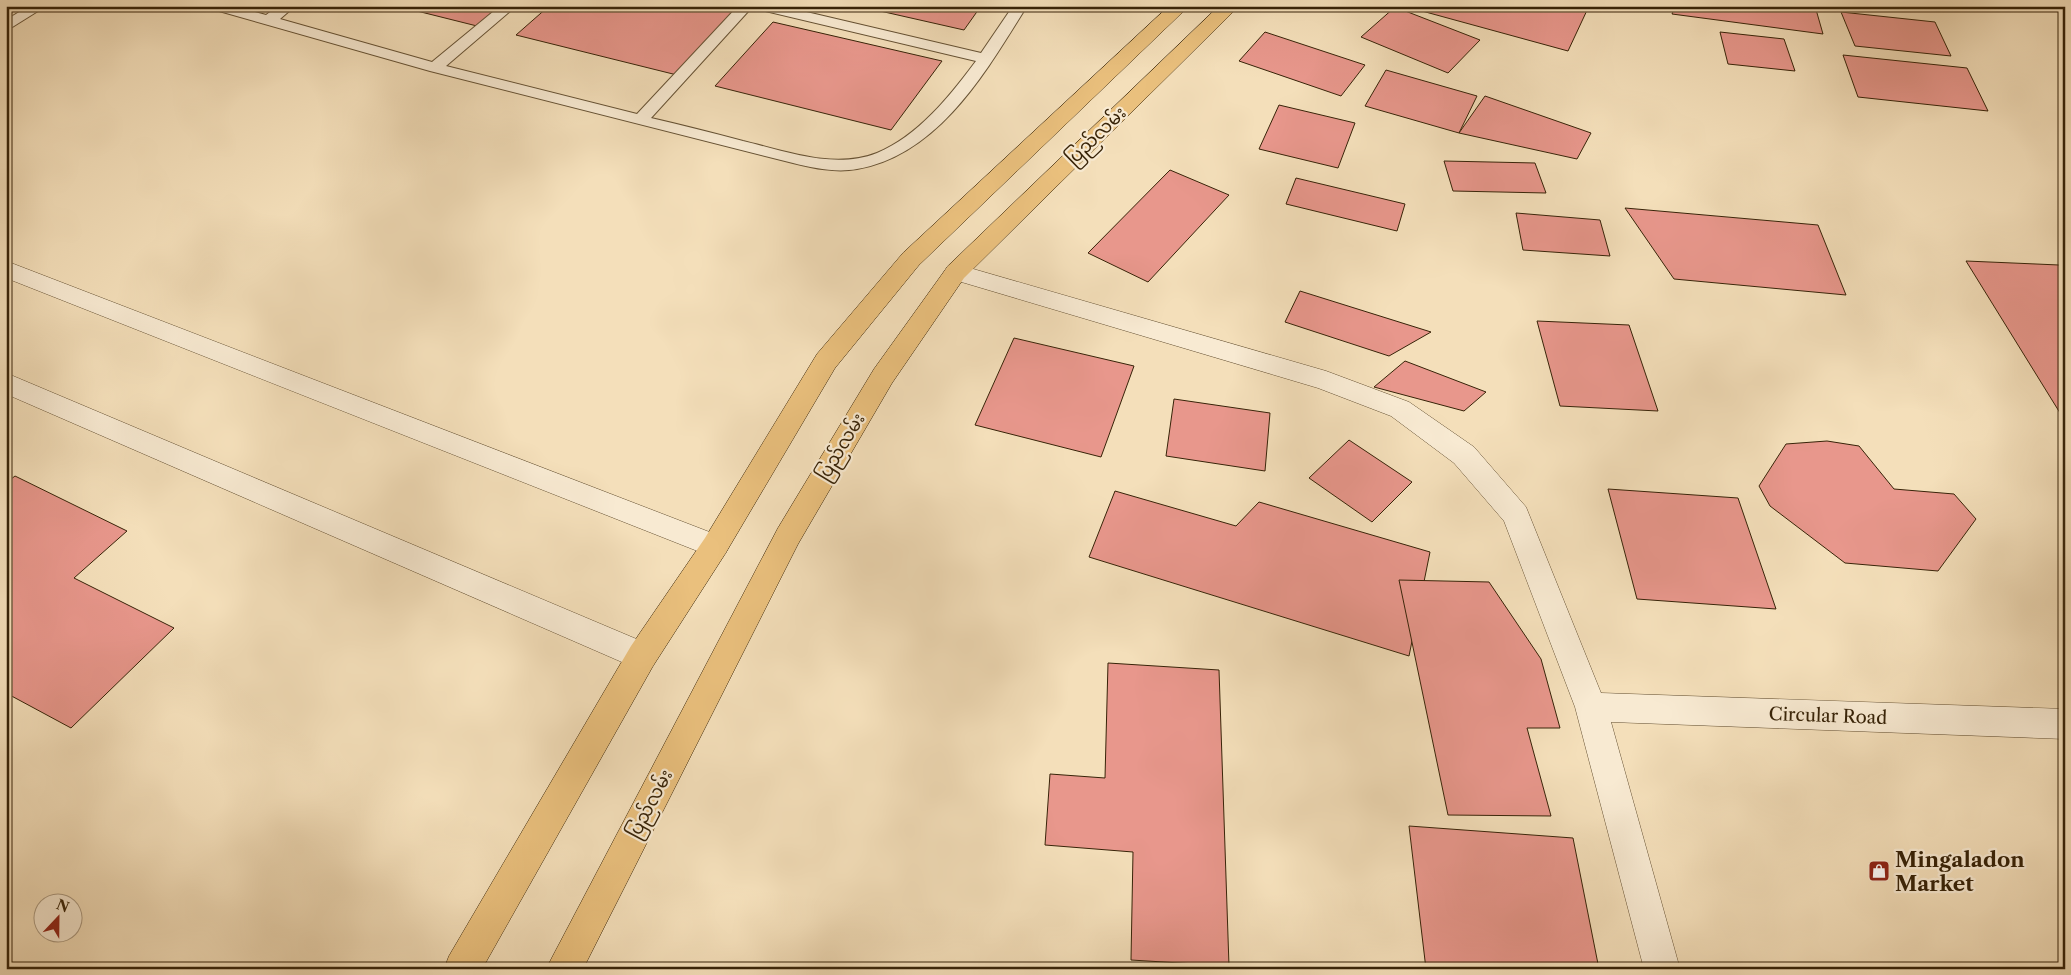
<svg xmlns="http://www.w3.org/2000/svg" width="2071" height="975" viewBox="0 0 2071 975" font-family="'Libre Caslon Text','Noto Sans Myanmar',serif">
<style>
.building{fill:#e8978c;stroke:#372308}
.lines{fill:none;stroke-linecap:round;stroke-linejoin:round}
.lane-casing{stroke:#665234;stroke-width:2}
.street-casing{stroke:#665234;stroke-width:1}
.highway-casing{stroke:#372308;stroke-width:1}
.lane{fill:#f8ead2;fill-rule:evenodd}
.street{fill:#f8ead2;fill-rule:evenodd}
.highway{fill:#eac07d;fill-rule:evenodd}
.labels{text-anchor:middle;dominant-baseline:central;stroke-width:4.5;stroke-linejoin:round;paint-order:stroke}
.street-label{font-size:18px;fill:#372308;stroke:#f8ead2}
.near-poi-label{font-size:21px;font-weight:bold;fill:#372308;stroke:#f8ead2;text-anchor:start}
</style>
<rect width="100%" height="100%" fill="#f4dfba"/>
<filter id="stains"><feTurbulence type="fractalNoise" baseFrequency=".004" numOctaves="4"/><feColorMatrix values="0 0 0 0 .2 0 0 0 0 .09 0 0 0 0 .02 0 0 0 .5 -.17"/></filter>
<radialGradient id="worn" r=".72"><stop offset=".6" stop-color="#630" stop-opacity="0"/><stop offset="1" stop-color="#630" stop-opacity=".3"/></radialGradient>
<g class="building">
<path d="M 397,6 L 506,6 L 481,27 Z"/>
<path d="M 549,6 L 711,6 L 737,12 L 677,75 L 516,35 Z"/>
<path d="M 858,6 L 981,6 L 964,30 Z"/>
<path d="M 1413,6 L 1589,6 L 1568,51 L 1411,8 Z"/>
<path d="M 1675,6 L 1815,6 L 1823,34 L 1672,14 Z"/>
<path d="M 1395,7 L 1480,40 L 1448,73 L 1361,37 Z"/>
<path d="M 1841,12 L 1935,22 L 1951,56 L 1855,46 Z"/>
<path d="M 773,22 L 942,61 L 891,130 L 715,86 Z"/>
<path d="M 1265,32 L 1365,65 L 1341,96 L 1239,61 Z"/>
<path d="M 1720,32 L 1784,39 L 1795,71 L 1728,64 Z"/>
<path d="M 1843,55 L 1967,68 L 1988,111 L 1858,97 Z"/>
<path d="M 1386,70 L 1477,96 L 1459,133 L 1365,106 Z"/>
<path d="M 1485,96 L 1591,133 L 1577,159 L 1459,133 Z"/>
<path d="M 1279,105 L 1355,123 L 1338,168 L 1259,149 Z"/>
<path d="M 1444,161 L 1535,163 L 1546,193 L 1453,191 Z"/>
<path d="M 1170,170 L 1229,195 L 1148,282 L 1088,253 Z"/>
<path d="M 1296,178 L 1405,204 L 1397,231 L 1286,204 Z"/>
<path d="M 1625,208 L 1818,225 L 1846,295 L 1674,279 Z"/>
<path d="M 1516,213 L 1600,220 L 1610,256 L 1523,250 Z"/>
<path d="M 1966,261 L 2059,265 L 2065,274 L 2065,421 Z"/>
<path d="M 1300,291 L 1431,332 L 1389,356 L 1285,322 Z"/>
<path d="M 1537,321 L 1629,325 L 1658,411 L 1560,406 Z"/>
<path d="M 1014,338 L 1134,366 L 1101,457 L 975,425 Z"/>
<path d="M 1405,361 L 1486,392 L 1464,411 L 1374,387 Z"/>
<path d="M 1174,399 L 1270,413 L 1265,471 L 1166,456 Z"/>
<path d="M 1349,440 L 1412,482 L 1372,522 L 1309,478 Z"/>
<path d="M 1827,441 L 1859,446 L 1894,489 L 1954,494 L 1976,519 L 1938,571 L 1845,563 L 1770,506 L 1759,486 L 1786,444 Z"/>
<path d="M 15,476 L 127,531 L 74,578 L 174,628 L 71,728 L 6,693 L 6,483 Z"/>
<path d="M 1608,489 L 1738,498 L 1776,609 L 1637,599 Z"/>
<path d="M 1115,491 L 1236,526 L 1259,502 L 1430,552 L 1409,656 L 1089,557 Z"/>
<path d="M 1399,580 L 1489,582 L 1541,659 L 1560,728 L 1527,728 L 1551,816 L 1448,815 Z"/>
<path d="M 1108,663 L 1219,670 L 1229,966 L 1131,960 L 1133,852 L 1045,845 L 1050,774 L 1105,778 Z"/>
<path d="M 1409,826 L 1573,838 L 1599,969 L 1426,969 Z"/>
</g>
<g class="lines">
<g class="lane-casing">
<g id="lane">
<path d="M 29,6 L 46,6 L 6,31 L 6,20 Z"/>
<path d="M 210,6 L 234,6 L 266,15 L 278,6 L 295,6 L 280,19 L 432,62 L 500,6 L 516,6 L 446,66 L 637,114 L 738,6 L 753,6 L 651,118 C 682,125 713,133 743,141 C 785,151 834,170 877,153 C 918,136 950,96 976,61 L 761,10 L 754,6 L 781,6 L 981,53 L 1013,6 L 1027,6 C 987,70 939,155 857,169 C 836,173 813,168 793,163 L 430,71 L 212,9 Z"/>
</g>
</g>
<g class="street-casing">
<g id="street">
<path d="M 6,261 L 725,538 L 729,546 L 725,554 L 715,558 L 705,554 L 6,278 Z"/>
<path d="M 956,264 L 1326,371 L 1409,402 L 1474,447 L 1526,507 L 1601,693 L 2065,709 L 2065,739 L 1611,722 L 1680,969 L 1644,969 L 1575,707 L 1504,521 L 1454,463 L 1391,416 L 1318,388 L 948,278 L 944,272 L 948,266 Z"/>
<path d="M 6,373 L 653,646 L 657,656 L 653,666 L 642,670 L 631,666 L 6,394 Z"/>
</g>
</g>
<g class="highway-casing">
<g id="highway">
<path d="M 1169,6 L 1189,6 L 919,265 L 835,368 L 725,554 L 653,666 L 482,969 L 444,969 L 449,956 L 631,646 L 705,538 L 817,354 L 903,253 Z"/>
<path d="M 1219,6 L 1239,6 L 964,278 L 892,383 L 798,544 L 583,969 L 546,969 L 778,528 L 874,369 L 948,266 Z"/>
</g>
</g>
<use href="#lane" class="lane"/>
<use href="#street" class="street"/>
<use href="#highway" class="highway"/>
</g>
<defs>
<g id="shop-square" transform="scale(1.125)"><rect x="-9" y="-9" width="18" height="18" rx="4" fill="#8f2418" stroke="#f8ead2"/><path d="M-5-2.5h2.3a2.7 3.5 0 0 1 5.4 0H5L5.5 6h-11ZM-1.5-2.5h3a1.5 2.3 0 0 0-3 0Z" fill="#fff"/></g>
</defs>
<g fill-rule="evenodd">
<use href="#shop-square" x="1879" y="871"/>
</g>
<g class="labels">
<g class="street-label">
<text transform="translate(1096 136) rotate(-44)">ပြည်လမ်း</text>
<text transform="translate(841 447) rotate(-59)">ပြည်လမ်း</text>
<text transform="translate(1828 716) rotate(2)">Circular Road</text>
<text transform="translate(650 804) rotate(-62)">ပြည်လမ်း</text>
</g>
<g class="near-poi-label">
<text x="1895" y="859">Mingaladon<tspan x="1895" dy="24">Market</tspan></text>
</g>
</g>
<rect width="2071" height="975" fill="none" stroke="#f4dfba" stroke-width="25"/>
<rect x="8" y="8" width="2056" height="960" fill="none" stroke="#372308" stroke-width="2.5"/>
<rect x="12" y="12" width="2046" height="950" fill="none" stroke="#372308"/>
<g transform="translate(58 918) rotate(22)"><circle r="24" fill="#f8ead2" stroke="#ab9a81"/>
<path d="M0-4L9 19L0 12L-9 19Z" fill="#8f2418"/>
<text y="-8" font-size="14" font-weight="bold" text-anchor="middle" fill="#372308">N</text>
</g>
<rect width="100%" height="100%" filter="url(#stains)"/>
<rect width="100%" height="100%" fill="url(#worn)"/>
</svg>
